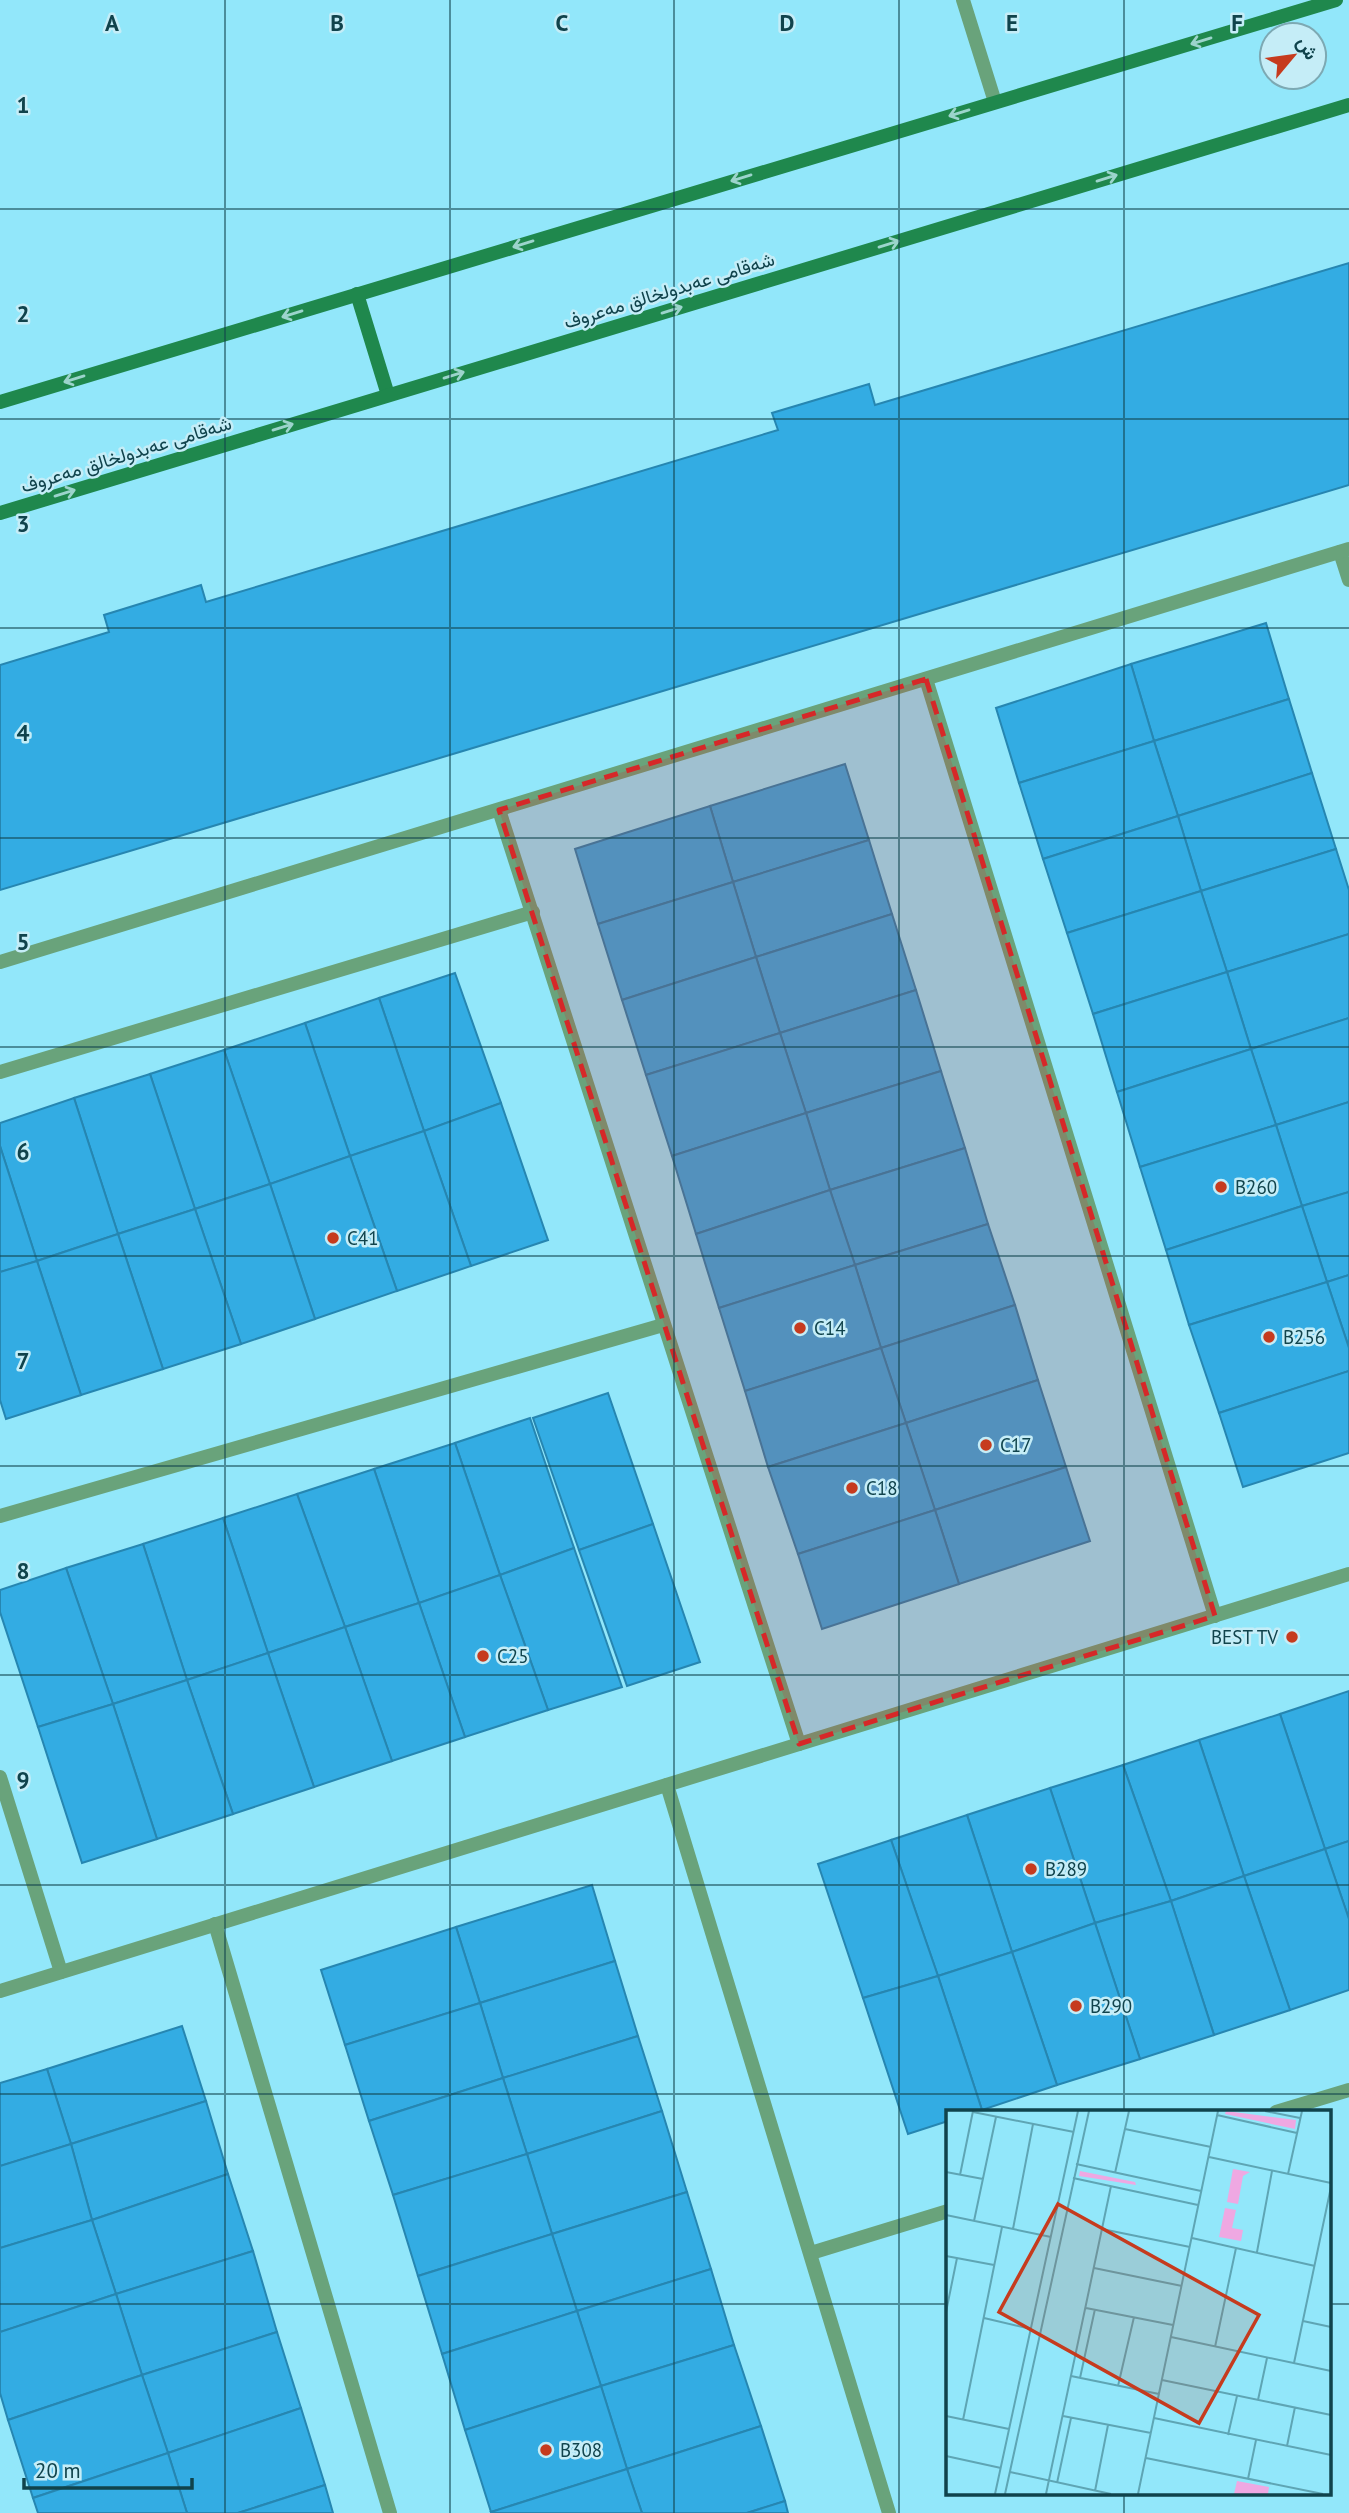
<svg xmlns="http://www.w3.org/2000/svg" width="1349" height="2513" viewBox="0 0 1349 2513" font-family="'PT Sans',Vazirmatn,sans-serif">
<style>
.building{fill:#33ace3;stroke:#2686b1;stroke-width:2}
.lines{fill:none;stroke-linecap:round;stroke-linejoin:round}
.minor{stroke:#69a37b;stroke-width:14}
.secondary{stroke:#1f884d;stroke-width:14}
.oneway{stroke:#9cd4cc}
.marked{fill:#d62828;fill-opacity:0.2;stroke:#d62828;stroke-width:5;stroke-dasharray:14 9;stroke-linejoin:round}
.grid{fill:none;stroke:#10434c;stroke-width:2;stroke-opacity:0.55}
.poi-dot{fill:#c63b1e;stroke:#c5edf7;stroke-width:2.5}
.labels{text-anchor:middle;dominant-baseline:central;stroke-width:5;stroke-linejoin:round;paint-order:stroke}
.street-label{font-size:19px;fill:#10434c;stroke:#c5edf7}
.poi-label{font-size:19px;fill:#10434c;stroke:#c5edf7;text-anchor:start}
.inset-road{fill:none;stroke:#5ea5b4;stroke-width:2}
.view{fill:#c63b1e;fill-opacity:0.15;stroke:#c63b1e;stroke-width:3.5}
.inset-edge{fill:none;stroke:#10434c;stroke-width:3.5}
.grid-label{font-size:23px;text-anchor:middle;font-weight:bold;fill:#10434c;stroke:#c5edf7;stroke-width:5;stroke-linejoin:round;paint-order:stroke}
</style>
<rect width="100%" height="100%" fill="#92e7fa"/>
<g class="building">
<path d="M 1349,263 L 1349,485 L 0,890 L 0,665 L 109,632 L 104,615 L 201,585 L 206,602 L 778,430 L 772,413 L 869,384 L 875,405 Z"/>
<path d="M 1266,623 L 1289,699 L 1154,741 L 1131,664 Z"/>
<path d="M 1131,664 L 1154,741 L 1019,783 L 996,708 Z"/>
<path d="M 1289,699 L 1312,773 L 1178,816 L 1154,741 Z"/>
<path d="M 1154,741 L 1178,816 L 1043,859 L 1019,783 Z"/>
<path d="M 845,764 L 869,840 L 733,882 L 710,806 Z"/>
<path d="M 1312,773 L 1336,849 L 1201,891 L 1178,816 Z"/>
<path d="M 710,806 L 733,882 L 598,924 L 575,849 Z"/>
<path d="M 1178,816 L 1201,891 L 1067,933 L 1043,859 Z"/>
<path d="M 869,840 L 892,914 L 756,957 L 733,882 Z"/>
<path d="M 1336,849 L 1349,890 L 1349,934 L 1227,972 L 1201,891 Z"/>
<path d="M 733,882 L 756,957 L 622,1000 L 598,924 Z"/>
<path d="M 1201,891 L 1227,972 L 1093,1014 L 1067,933 Z"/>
<path d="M 892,914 L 916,990 L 780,1033 L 756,957 Z"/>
<path d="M 1349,934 L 1349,1018 L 1251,1049 L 1227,972 Z"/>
<path d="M 756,957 L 780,1033 L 646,1075 L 622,1000 Z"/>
<path d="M 1227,972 L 1251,1049 L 1117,1092 L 1093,1014 Z"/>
<path d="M 455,973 L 501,1103 L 424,1131 L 379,998 Z"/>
<path d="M 916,990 L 941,1071 L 806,1113 L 780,1033 Z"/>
<path d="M 379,998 L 424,1131 L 350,1156 L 305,1023 Z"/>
<path d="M 1349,1018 L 1349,1102 L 1276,1125 L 1251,1049 Z"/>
<path d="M 305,1023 L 350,1156 L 270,1184 L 224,1050 Z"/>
<path d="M 780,1033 L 806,1113 L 672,1156 L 646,1075 Z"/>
<path d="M 1251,1049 L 1276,1125 L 1140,1167 L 1117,1092 Z"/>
<path d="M 224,1050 L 270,1184 L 195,1209 L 150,1074 Z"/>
<path d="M 941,1071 L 965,1148 L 830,1190 L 806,1113 Z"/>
<path d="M 150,1074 L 195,1209 L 118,1234 L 74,1098 Z"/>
<path d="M 74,1098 L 118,1234 L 37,1261 L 0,1146 L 0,1123 Z"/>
<path d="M 1349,1102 L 1349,1192 L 1302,1206 L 1276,1125 Z"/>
<path d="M 501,1103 L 548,1240 L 471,1266 L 424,1131 Z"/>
<path d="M 806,1113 L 830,1190 L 696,1234 L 672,1156 Z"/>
<path d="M 1276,1125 L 1302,1206 L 1166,1250 L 1140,1167 Z"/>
<path d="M 424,1131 L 471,1266 L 397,1291 L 350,1156 Z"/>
<path d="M 0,1146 L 37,1261 L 0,1272 Z"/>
<path d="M 965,1148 L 988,1224 L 855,1265 L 830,1190 Z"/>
<path d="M 350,1156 L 397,1291 L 315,1319 L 270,1184 Z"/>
<path d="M 270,1184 L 315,1319 L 241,1344 L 195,1209 Z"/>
<path d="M 830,1190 L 855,1265 L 719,1308 L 696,1234 Z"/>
<path d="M 1349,1192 L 1349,1275 L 1327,1282 L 1302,1206 Z"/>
<path d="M 1302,1206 L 1327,1282 L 1189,1325 L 1166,1250 Z"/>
<path d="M 195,1209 L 241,1344 L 163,1369 L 118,1234 Z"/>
<path d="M 988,1224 L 1015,1305 L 881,1348 L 855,1265 Z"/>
<path d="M 118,1234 L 163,1369 L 81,1395 L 37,1261 Z"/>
<path d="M 37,1261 L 81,1395 L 6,1419 L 0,1400 L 0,1272 Z"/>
<path d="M 855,1265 L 881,1348 L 745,1391 L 719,1308 Z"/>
<path d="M 1349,1275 L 1349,1348 L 1327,1282 Z"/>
<path d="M 1327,1282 L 1349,1348 L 1349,1371 L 1219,1413 L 1189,1325 Z"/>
<path d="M 1015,1305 L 1038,1380 L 906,1423 L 881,1348 Z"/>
<path d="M 881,1348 L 906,1423 L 768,1467 L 745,1391 Z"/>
<path d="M 1349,1371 L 1349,1453 L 1243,1487 L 1219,1413 Z"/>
<path d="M 1038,1380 L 1066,1467 L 935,1510 L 906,1423 Z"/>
<path d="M 608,1393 L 653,1524 L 579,1550 L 533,1418 Z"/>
<path d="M 530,1418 L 574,1548 L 500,1575 L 455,1443 Z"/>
<path d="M 906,1423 L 935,1510 L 798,1554 L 768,1467 Z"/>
<path d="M 455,1443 L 500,1575 L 419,1603 L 374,1469 Z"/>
<path d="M 1066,1467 L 1090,1541 L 959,1584 L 935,1510 Z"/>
<path d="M 374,1469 L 419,1603 L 345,1627 L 297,1494 Z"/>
<path d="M 297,1494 L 345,1627 L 268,1653 L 223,1518 Z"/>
<path d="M 935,1510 L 959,1584 L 822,1629 L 798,1554 Z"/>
<path d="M 223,1518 L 268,1653 L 187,1680 L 143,1544 Z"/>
<path d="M 653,1524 L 700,1662 L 627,1686 L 579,1550 Z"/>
<path d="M 143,1544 L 187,1680 L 113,1704 L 66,1568 Z"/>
<path d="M 574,1548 L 622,1687 L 548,1710 L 500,1575 Z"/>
<path d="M 66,1568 L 113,1704 L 38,1727 L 0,1612 L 0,1590 Z"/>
<path d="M 500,1575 L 548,1710 L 465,1737 L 419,1603 Z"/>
<path d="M 419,1603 L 465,1737 L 392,1761 L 345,1627 Z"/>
<path d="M 345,1627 L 392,1761 L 314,1787 L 268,1653 Z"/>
<path d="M 268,1653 L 314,1787 L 233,1814 L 187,1680 Z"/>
<path d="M 187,1680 L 233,1814 L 157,1839 L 113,1704 Z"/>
<path d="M 1349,1691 L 1349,1841 L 1325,1849 L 1280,1714 Z"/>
<path d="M 113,1704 L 157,1839 L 82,1863 L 38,1727 Z"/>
<path d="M 1280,1714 L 1325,1849 L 1244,1876 L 1199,1740 Z"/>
<path d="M 1199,1740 L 1244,1876 L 1171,1901 L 1123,1765 Z"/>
<path d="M 1123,1765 L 1171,1901 L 1095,1923 L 1050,1788 Z"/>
<path d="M 1050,1788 L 1095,1923 L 1012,1952 L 967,1815 Z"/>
<path d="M 967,1815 L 1012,1952 L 938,1976 L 891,1840 Z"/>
<path d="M 891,1840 L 938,1976 L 863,1998 L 818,1864 Z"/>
<path d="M 1349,1841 L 1349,1919 L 1325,1849 Z"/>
<path d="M 1325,1849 L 1349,1919 L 1349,1990 L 1290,2010 L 1244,1876 Z"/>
<path d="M 1244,1876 L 1290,2010 L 1214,2035 L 1171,1901 Z"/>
<path d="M 592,1885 L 615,1961 L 480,2003 L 456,1927 Z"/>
<path d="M 1171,1901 L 1214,2035 L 1140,2059 L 1095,1923 Z"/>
<path d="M 1095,1923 L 1140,2059 L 1057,2085 L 1012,1952 Z"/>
<path d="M 456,1927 L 480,2003 L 345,2045 L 321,1970 Z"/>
<path d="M 1012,1952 L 1057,2085 L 982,2110 L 938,1976 Z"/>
<path d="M 615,1961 L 638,2036 L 503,2078 L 480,2003 Z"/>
<path d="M 938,1976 L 982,2110 L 948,2112 L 948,2121 L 908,2134 L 863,1998 Z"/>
<path d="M 480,2003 L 503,2078 L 369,2121 L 345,2045 Z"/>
<path d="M 182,2026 L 206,2101 L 71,2144 L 47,2069 Z"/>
<path d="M 638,2036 L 662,2111 L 527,2154 L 503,2078 Z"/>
<path d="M 47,2069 L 71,2144 L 0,2166 L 0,2083 Z"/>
<path d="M 503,2078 L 527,2154 L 393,2195 L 369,2121 Z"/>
<path d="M 206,2101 L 228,2174 L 92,2220 L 71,2144 Z"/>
<path d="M 662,2111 L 687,2192 L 552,2234 L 527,2154 Z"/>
<path d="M 71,2144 L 92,2220 L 0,2248 L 0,2166 Z"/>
<path d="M 527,2154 L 552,2234 L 418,2276 L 393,2195 Z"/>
<path d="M 228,2174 L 253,2251 L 116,2294 L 92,2220 Z"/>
<path d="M 687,2192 L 711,2269 L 577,2311 L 552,2234 Z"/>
<path d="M 92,2220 L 116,2294 L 0,2332 L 0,2248 Z"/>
<path d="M 552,2234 L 577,2311 L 442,2354 L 418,2276 Z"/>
<path d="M 253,2251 L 277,2332 L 142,2375 L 116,2294 Z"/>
<path d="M 711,2269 L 734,2345 L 601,2386 L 577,2311 Z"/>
<path d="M 116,2294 L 142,2375 L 8,2420 L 0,2393 L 0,2332 Z"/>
<path d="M 577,2311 L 601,2386 L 465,2430 L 442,2354 Z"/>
<path d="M 277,2332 L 301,2408 L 168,2453 L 142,2375 Z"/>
<path d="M 734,2345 L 761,2426 L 627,2469 L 601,2386 Z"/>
<path d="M 142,2375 L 168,2453 L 33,2498 L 8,2420 Z"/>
<path d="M 601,2386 L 627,2469 L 491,2512 L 465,2430 Z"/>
<path d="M 301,2408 L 325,2485 L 238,2513 L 187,2513 L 168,2453 Z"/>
<path d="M 761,2426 L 785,2501 L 747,2513 L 642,2513 L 627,2469 Z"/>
<path d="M 168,2453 L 187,2513 L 38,2513 L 33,2498 Z"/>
<path d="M 627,2469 L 642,2513 L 492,2513 L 491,2512 Z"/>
<path d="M 325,2485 L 333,2513 L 238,2513 Z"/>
<path d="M 785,2501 L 788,2513 L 747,2513 Z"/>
</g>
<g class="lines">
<g class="minor">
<path d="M 963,0 L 995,102"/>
<path d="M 1340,552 L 1349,580"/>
<path d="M 926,679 L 1215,1616"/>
<path d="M 499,810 L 799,1744"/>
<path d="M 0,962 L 1349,549"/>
<path d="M 0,1072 L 533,912"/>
<path d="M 0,1516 L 663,1325"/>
<path d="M 0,1777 L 61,1972"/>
<path d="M 667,1785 L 889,2513"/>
<path d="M 215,1924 L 390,2513"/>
<path d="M 0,1991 L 1349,1574"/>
<path d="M 1276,2112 L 1349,2090"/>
<path d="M 811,2253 L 948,2211"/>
</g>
<g class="secondary">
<path d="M 357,294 L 388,395"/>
<path d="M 0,402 L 1336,0"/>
<path d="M 0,513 L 1349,105"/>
</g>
</g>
<defs><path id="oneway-shaft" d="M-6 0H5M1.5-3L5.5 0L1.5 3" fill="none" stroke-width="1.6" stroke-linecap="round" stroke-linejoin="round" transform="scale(1.75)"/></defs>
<g class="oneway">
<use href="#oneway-shaft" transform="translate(1201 41) rotate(163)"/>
<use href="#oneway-shaft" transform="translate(959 113) rotate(163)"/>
<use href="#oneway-shaft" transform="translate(741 178) rotate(163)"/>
<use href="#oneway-shaft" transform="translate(1107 178) rotate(-17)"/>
<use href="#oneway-shaft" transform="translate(523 244) rotate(163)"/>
<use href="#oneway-shaft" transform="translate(889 244) rotate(-17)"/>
<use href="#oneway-shaft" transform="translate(672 310) rotate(-17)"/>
<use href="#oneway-shaft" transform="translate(292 314) rotate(163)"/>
<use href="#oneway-shaft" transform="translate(454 375) rotate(-17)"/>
<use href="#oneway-shaft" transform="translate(74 379) rotate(163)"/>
<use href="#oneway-shaft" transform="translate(283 427) rotate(-17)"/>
<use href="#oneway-shaft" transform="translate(65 493) rotate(-17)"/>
</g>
<path class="marked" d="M 926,679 L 1215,1616 L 799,1744 L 499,810 Z"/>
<path class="grid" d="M 225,0 L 225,2513M 450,0 L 450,2513M 674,0 L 674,2513M 899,0 L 899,2513M 1124,0 L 1124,2112M 0,209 L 1349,209M 0,419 L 1349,419M 0,628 L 1349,628M 0,838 L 1349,838M 0,1047 L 1349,1047M 0,1256 L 1349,1256M 0,1466 L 1349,1466M 0,1675 L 1349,1675M 0,1885 L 1349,1885M 0,2094 L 1349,2094M 0,2304 L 948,2304M 1330,2304 L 1349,2304M 1124,2494 L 1124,2513"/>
<g class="poi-dot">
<circle cx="1221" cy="1187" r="7"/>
<circle cx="333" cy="1238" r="7"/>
<circle cx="800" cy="1328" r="7"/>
<circle cx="1269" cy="1337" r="7"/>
<circle cx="986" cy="1445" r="7"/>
<circle cx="852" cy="1488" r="7"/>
<circle cx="1292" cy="1637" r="7"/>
<circle cx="483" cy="1656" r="7"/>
<circle cx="1031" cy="1869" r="7"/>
<circle cx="1076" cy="2006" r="7"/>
<circle cx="546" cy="2450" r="7"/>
</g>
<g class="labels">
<g class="street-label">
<text transform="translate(669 290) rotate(-17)">شەقامی عەبدولخالق مەعروف</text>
<text transform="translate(126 454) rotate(-17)">شەقامی عەبدولخالق مەعروف</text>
</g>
<g class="poi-label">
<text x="1235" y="1187">B260</text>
<text x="347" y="1238">C41</text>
<text x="814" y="1328">C14</text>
<text x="1283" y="1337">B256</text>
<text x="1000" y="1445">C17</text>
<text x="866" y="1488">C18</text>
<text x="1278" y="1637" text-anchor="end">BEST TV</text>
<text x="497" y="1656">C25</text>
<text x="1045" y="1869">B289</text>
<text x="1090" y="2006">B290</text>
<text x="560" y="2450">B308</text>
</g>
</g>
<g transform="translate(946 2110)">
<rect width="385" height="385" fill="#92e7fa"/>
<path d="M 280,1 L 350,10 L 349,19 L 279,4 ZM 287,59 L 304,62 L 297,66 L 292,94 L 281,92 ZM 134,61 L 189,72 L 190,75 L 133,66 ZM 279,98 L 290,100 L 286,118 L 297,120 L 295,131 L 273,127 ZM 291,371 L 323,377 L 322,384 L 288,384 Z" fill="#efa8e2"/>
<path class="inset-road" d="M 319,1 L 354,8M 27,2 L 128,22M 271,5 L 351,23M 179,19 L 265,37M 263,47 L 385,73M 130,54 L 255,81M 0,62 L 37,69M 169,63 L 183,1M 342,64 L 356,1M 14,65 L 27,1M 127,68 L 252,95M 0,105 L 105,127M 28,111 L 50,7M 67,119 L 87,14M 156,119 L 244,137M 246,128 L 369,156M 311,142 L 326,61M 0,146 L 48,155M 148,158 L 236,176M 140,198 L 227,215M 0,202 L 11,148M 38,208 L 85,219M 357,211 L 385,217M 225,227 L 385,261M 269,237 L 290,138M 348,253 L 385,77M 125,266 L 213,284M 134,268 L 149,199M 216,270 L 385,305M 172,276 L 188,207M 312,290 L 321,248M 0,306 L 63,319M 117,306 L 205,323M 208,308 L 385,345M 17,310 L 56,117M 282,325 L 291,286M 341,336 L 349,297M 0,346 L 55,358M 200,348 L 377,384M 64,362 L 165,384M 302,369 L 310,330M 111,373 L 125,308M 149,381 L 162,315M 49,384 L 132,1M 59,384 L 143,1M 100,384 L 165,76M 192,384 L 272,1"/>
<path class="view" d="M 112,94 L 313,205 L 253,313 L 53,202 Z"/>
<rect width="385" height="385" class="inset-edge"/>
</g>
<g class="grid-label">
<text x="112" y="31">A</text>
<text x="337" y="31">B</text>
<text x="562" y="31">C</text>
<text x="787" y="31">D</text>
<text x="1012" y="31">E</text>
<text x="1237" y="31">F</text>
<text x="23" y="113">1</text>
<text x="23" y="322">2</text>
<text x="23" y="532">3</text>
<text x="23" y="741">4</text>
<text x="23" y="950">5</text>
<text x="23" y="1160">6</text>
<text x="23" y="1369">7</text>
<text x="23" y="1579">8</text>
<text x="23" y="1788">9</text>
</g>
<g transform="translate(1293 56) rotate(61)"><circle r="33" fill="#c5edf7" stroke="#7da9b3" stroke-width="2"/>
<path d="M0-5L12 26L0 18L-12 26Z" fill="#c63b1e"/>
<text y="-10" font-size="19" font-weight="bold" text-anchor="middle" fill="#10434c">ش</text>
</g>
<path d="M24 2478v10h168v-10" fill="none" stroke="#10434c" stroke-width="3.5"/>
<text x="35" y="2478" font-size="21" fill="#10434c" stroke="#c5edf7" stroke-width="5" paint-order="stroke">20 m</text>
</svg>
